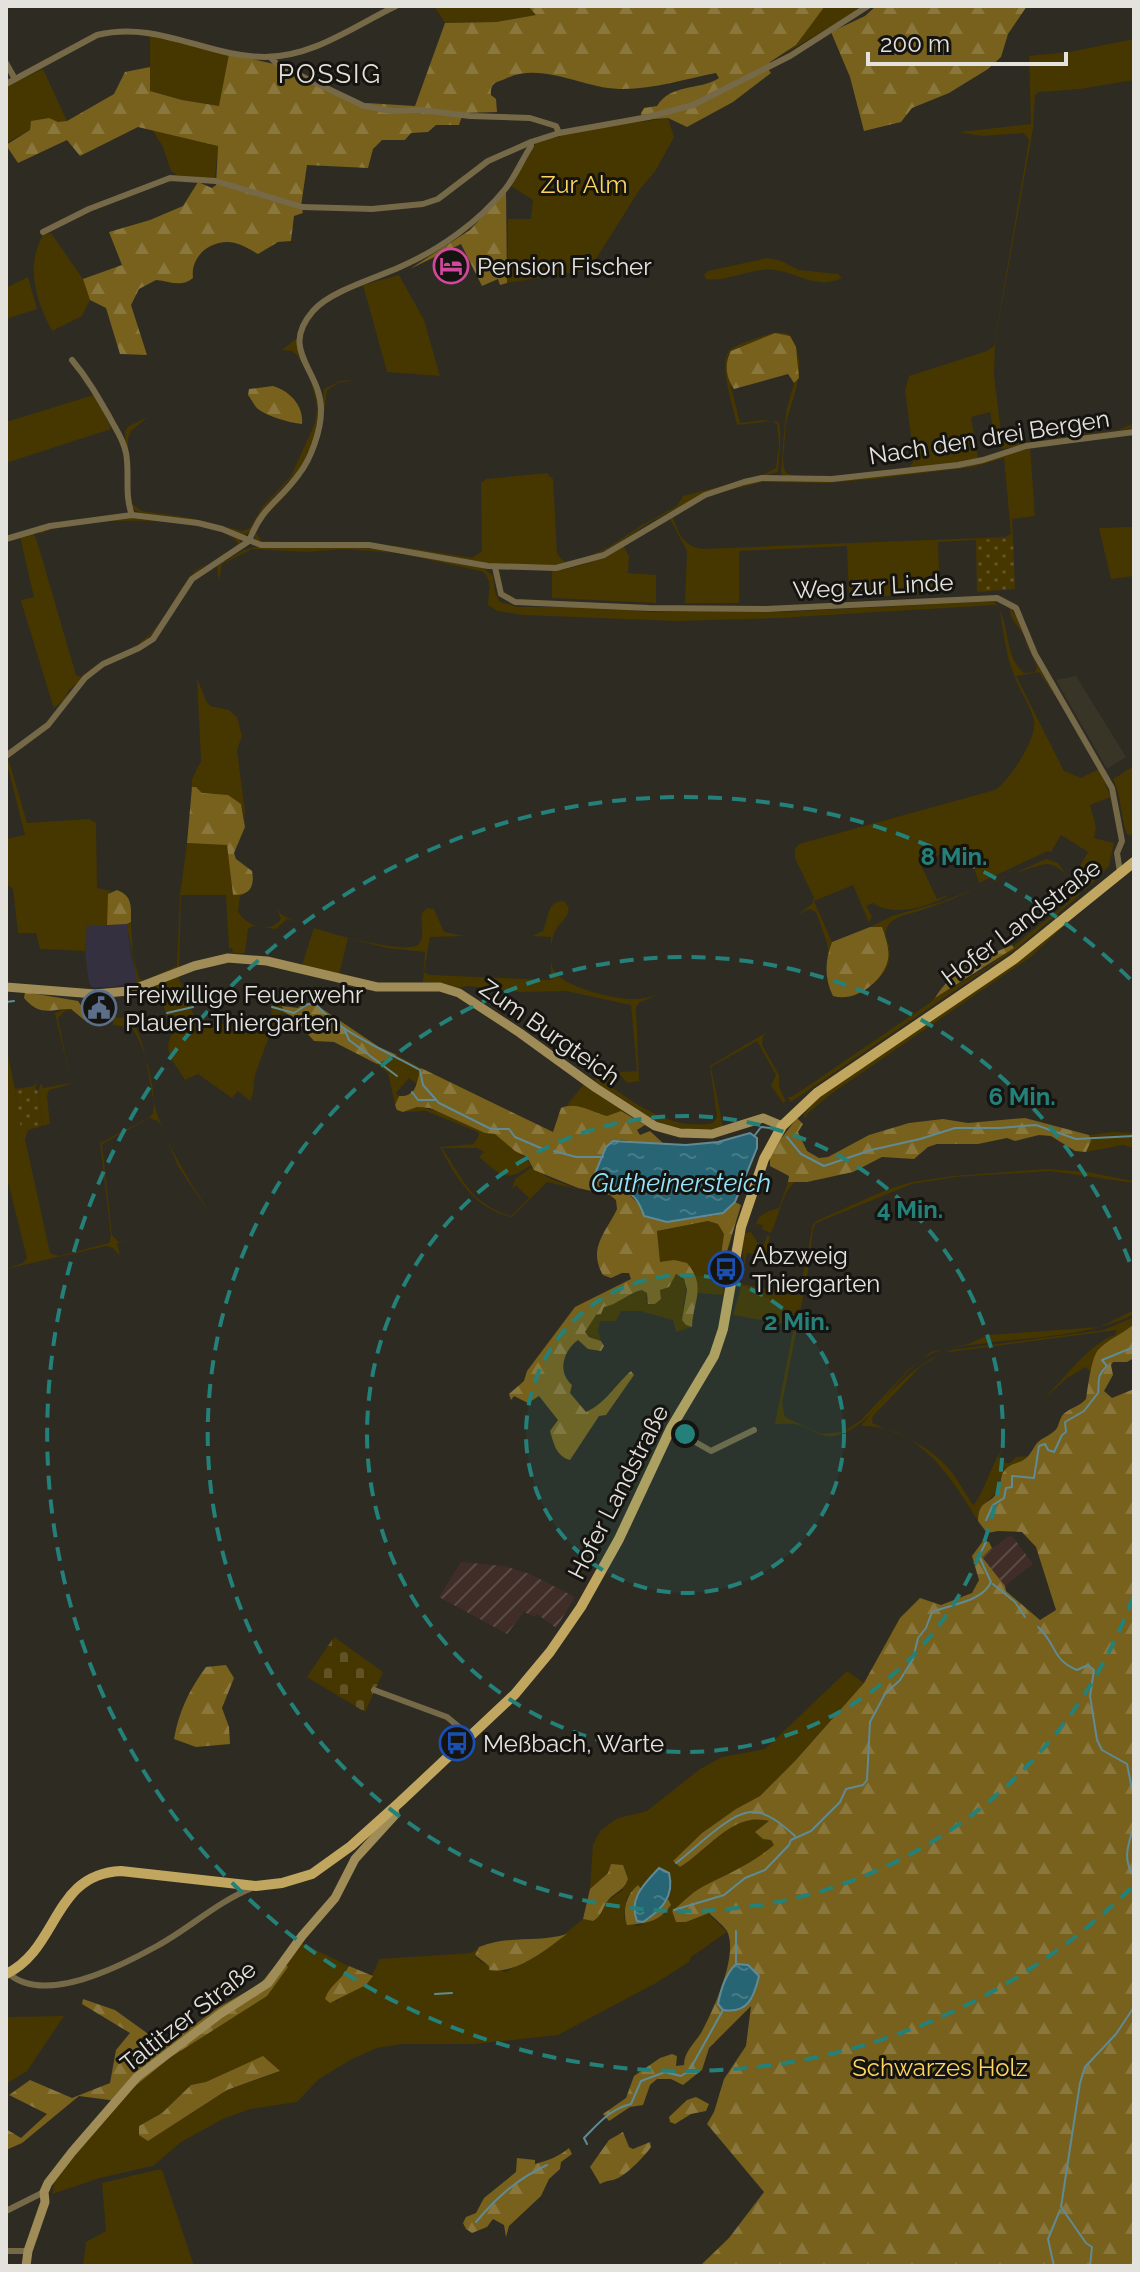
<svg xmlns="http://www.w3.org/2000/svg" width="1140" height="2272" viewBox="0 0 1140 2272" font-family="Raleway,sans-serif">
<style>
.built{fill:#383426}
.industrial{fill:url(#industrial-furrows)}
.education{fill:#343040}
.green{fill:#463600;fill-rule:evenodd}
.forest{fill:url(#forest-firs)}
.cemetery{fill:url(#cemetery-stones)}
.park{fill:url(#park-dots)}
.water{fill:url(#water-ripples);stroke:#608a94;stroke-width:2}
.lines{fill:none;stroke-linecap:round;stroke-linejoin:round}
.stream{stroke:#608a94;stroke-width:2}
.street{stroke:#766948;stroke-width:6}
.secondary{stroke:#a08c56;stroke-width:9}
.primary{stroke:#c1a65f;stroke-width:10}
.ring{fill:none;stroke:#248179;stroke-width:4;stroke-dasharray:14 10}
.labels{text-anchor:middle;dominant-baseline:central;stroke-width:6;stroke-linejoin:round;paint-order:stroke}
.park-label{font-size:24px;fill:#fdd65f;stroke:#151410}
.poi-label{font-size:24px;fill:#e4e2dd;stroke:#151410;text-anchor:start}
.street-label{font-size:24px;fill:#e4e2dd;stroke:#151410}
.neighbourhood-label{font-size:26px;letter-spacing:2px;fill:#e5e1d6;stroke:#151410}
.water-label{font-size:26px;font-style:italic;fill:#93e5fb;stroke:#151410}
.centre{fill:#248179;stroke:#151410;stroke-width:4}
.ring-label{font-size:24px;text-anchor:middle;font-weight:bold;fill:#248179;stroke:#151410;stroke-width:6;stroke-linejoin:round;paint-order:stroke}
</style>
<defs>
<pattern id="industrial-furrows" width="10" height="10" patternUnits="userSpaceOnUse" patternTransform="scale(2)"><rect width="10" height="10" fill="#402d28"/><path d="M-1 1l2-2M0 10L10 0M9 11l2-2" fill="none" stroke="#5b4b47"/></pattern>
<pattern id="forest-firs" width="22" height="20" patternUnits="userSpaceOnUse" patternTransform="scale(2)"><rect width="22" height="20" fill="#77611c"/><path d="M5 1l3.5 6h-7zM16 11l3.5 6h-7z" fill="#8a773d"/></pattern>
<pattern id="cemetery-stones" width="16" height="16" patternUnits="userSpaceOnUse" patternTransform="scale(2)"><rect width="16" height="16" fill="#463600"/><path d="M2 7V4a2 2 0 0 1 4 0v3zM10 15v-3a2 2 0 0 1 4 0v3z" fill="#615325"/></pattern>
<pattern id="park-dots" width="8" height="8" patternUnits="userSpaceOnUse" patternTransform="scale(2)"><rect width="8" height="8" fill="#463600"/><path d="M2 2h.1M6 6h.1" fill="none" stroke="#615325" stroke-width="1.8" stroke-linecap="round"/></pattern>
<pattern id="water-ripples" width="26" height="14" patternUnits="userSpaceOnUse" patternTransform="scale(2)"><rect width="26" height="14" fill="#276575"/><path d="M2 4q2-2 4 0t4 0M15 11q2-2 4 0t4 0" fill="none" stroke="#467b88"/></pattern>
</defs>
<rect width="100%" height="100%" fill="#2e2b23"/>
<path class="built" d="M 1076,676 L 1126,757 L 1107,769 L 1056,680 Z"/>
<g class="industrial">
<path d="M 1012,1536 L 1033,1564 L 1005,1586 L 982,1557 L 1007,1537 Z"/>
<path d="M 461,1562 L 504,1566 L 530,1574 L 575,1597 L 556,1628 L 537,1614 L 535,1617 L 524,1612 L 507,1634 L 439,1597 Z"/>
</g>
<path class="education" d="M 127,924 L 131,955 L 138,982 L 111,987 L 92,987 L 89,983 L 85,951 L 87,925 Z"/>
<g class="green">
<path d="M 434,6 L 528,6 L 537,15 L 496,22 L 445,23 Z"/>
<path d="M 825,6 L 865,6 L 779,57 L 796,45 Z"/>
<path d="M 150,36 L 229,54 L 220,106 L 182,100 L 150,91 Z"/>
<path d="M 1134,39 L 1134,80 L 1080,89 L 1039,92 L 1035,95 L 1033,129 L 995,342 L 994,375 L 1001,432 L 1007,443 L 1016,444 L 1118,430 L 1132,424 L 1134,414 L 1134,428 L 1002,449 L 1000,438 L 994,434 L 990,412 L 971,417 L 978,458 L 998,453 L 994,456 L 953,464 L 835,478 L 785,477 L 781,473 C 783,454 783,434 786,415 C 790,385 808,367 790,336 L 775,333 L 731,351 L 727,357 L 727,370 L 740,423 L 763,420 L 779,422 C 782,438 779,455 778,472 L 713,490 L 650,522 L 608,550 L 558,566 L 488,564 L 384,546 L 268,544 L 259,543 L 255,539 C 253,513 296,485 308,463 C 321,439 322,416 324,389 L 340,381 L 354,380 L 338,383 L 327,390 C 322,432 317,461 287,494 C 275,507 264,515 256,533 L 261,541 L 397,546 L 472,558 L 482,551 L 481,483 L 486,479 L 547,473 L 553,479 L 557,553 L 562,560 L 567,563 L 583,559 L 609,547 L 642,525 L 677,506 L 683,496 L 761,476 L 776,468 L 779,445 L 777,424 L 772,421 L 737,425 C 734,409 717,361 730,350 C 736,345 746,342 754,339 C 767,335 777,329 790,335 C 808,363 796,387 788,416 C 785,426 785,437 784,448 C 783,457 782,465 786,473 C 808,482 887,475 910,467 L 914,460 L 905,390 L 909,376 L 987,351 L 994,346 L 1029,140 L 1024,133 L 981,136 L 959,132 L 1031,124 L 1029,56 L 1069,52 Z"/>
<path d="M 43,69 L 67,121 L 30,130 L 6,143 L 6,86 Z"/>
<path d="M 668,118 L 674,137 L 656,170 L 640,189 L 589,270 L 507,283 L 508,219 L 531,219 L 533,200 L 511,186 L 536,143 C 578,129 623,124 668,118 Z"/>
<path d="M 152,129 L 218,145 L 215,179 L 177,175 L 171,171 L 163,147 Z"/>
<path d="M 51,233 L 83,279 L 90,300 L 82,316 L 52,331 C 36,301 25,267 43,235 Z"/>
<path d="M 767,258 L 779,260 L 799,270 L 838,274 L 842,278 C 818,290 797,273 775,270 C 752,267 726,283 706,279 L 704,275 L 708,271 Z"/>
<path d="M 399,275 L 424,320 L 440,376 L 387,372 L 363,285 Z"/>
<path d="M 28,277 L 37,309 L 6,319 L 6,288 Z"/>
<path d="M 297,338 L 298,351 L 317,388 L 318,423 L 312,444 L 300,469 L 269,502 L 249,533 L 243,535 L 203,522 L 141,513 L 131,508 L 127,490 L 125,431 L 129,426 L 148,417 L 131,431 L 128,439 L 128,490 L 131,503 L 142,511 L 191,518 L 242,531 L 250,528 L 263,506 L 291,476 L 315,423 L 317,406 L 310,377 L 298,356 L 292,351 L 282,350 Z"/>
<path d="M 97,394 L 111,429 L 6,463 L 6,422 Z"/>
<path d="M 1030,447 L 1035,516 L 1012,519 L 1013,538 L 938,542 L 940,593 L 849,598 L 847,546 L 739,551 L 739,603 L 685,603 L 687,551 L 669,517 L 673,517 C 678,534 684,546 702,549 L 1005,537 L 1011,534 L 1004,458 L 973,467 L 874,479 L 826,483 L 763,482 L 706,496 L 742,484 L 773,480 L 827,481 L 964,466 Z"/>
<path d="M 127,518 C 165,518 206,521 240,539 L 241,545 L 207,563 L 187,581 L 165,620 L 146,640 L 99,665 L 69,690 L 64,700 L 54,708 C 54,728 21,744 6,754 C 19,738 48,732 54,709 L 6,552 L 21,600 L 34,597 L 20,537 L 33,533 L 37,541 L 76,675 L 81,677 C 101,658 129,654 149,635 C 171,615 177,584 202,566 C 213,558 230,555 238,543 C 220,514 68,516 41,534 L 39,530 Z"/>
<path d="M 1133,527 L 1134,576 L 1111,579 L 1099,528 Z"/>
<path d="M 623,546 L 629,556 L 628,573 L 656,575 L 656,603 L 552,598 L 552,571 C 578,568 600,560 623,546 Z"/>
<path d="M 255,547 L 366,548 L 482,567 L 493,576 L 495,592 L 500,602 L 518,607 L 603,607 L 650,612 L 754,610 L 783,612 L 993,601 C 1012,620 1002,655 1024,673 L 1035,672 L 1037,667 C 1032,658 1025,636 1019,628 C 1010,616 1012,620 1009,606 L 1018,619 L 1028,649 L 1059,702 L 1039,672 L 1016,676 L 1064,771 L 1081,778 L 1099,769 L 1111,797 L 1090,805 L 1096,827 L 1094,838 L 1114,843 L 1109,866 L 1085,890 L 1074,876 L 1088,852 L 1061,835 L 1051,852 L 1048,851 L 979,883 L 965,843 L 920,863 L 937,899 L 951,894 C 931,906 894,918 873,903 L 866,906 L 872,916 L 869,923 L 853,885 L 814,901 L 832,942 L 828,952 L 827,943 L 816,912 L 809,909 L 797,915 L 812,904 L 814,898 L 795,858 L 795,849 L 799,844 L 995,790 C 1009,781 1037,739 1034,721 C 1031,706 1019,690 1014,675 C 1005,653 1004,631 999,608 L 995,605 L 778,618 L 676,621 L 523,615 L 497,611 L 488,605 C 488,592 494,579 481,571 L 397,553 L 344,549 L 306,552 L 252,549 L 222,564 L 219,581 L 217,566 L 244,550 Z"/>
<path d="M 197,678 L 206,701 L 210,706 L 229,710 L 237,717 L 242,736 L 237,750 L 246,820 L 241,804 L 202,793 L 192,787 L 191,792 L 192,779 L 201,761 Z"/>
<path d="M 6,760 L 9,761 L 27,823 L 89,819 L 96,823 L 97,888 L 111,891 L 108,894 L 107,925 L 87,925 L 85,951 L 40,949 L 36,933 L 18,933 L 13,889 L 6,884 L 6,839 L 25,835 Z"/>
<path d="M 1134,766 L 1134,836 L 1127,834 C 1120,816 1122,797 1113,779 Z"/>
<path d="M 187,843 L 227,844 L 233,895 L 244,894 L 240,897 L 238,911 C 246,926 270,935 281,919 L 276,907 C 279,912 280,913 284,916 C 300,927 408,957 419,944 C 425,937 420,922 422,913 L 427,908 L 434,909 L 444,932 L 465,936 L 430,937 L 424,972 L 430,975 L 551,980 L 551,937 L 532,936 L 543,931 C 549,918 546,901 564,901 C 567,905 570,907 568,912 C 567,918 560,923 557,928 C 551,937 548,959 554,970 C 562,987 616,1000 635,999 C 649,999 664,993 677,988 L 640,1002 L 636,1007 L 639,1081 L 628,1083 C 621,1079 624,1072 612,1076 L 610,1086 C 640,1107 674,1131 713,1123 L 717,1117 L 710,1066 L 767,1032 L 763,1036 L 762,1045 L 779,1075 L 779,1087 L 786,1101 L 783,1103 L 771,1086 L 776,1075 L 757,1041 L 711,1067 L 723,1127 C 680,1135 657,1124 622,1101 C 613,1095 603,1090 596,1082 L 596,1075 L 607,1079 L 610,1073 L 637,1071 L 631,1005 L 566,991 L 520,992 L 469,986 L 457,988 L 442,983 L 423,982 L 425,952 L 387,948 L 348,938 L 339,975 L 302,965 L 314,928 L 287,919 L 276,929 L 253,926 L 248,929 L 245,953 L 233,953 L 232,948 L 229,949 L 226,895 L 181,895 L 179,968 L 139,984 L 134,982 L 137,981 L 127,925 L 131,922 L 133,956 L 139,978 L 143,981 L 177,966 L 180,895 Z"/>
<path d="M 1046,859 L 1058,863 L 1080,895 L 1016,949 L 791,1102 L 787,1097 L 791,1097 L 805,1088 L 931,1002 L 936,996 L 935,998 L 989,966 L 1069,901 L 1074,891 C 1071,879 1060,864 1046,864 C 1003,874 962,898 919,911 C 909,914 891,917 887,928 C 884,934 887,939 889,946 C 894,969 876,983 859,994 L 873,983 L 889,950 L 882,927 L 870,927 L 892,916 L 941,902 L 997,881 Z"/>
<path d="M 1134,866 L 1134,869 L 1079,912 L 1032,956 L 831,1094 L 807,1114 L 806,1118 L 803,1116 L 812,1102 Z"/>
<path d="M 178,976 L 194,1016 L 203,1020 L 272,1034 L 271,1003 L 282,1006 L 286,1013 L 280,1014 C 275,1019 258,1066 255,1076 C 252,1087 256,1089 250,1101 L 238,1091 L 232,1098 L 198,1074 L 185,1080 C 174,1061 161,1053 173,1032 L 156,986 Z"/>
<path d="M 66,1009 L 78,1013 L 66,1010 L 58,1018 L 71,1084 L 49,1090 L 47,1096 L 50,1124 L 28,1130 L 25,1139 L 50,1253 L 59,1256 L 109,1243 L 111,1235 L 100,1143 L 150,1117 L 153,1113 C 157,1088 145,1047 132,1028 L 113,1025 L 111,1013 L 115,1013 L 117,1018 L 130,1016 C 151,1051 146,1083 159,1119 C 171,1154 194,1187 213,1219 L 178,1166 L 161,1125 L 158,1121 L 149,1118 L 102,1144 L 112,1235 L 119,1242 L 129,1241 L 117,1243 L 120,1256 L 113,1248 L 106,1246 L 6,1269 L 23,1263 L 27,1258 L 6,1174 L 6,1046 L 15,1089 L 34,1086 L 38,1081 L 35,1088 L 15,1091 L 21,1128 L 43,1125 L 38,1091 L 41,1083 L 43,1088 L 71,1083 L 55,1013 Z"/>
<path d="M 397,1055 L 421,1068 L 417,1084 L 409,1078 L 396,1093 L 399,1096 L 395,1105 L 388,1073 L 377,1064 Z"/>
<path d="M 584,1084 L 644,1124 L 645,1125 L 622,1111 L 607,1116 L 567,1105 Z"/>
<path d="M 417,1107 C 440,1109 461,1121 482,1131 C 488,1134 494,1132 500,1136 C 504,1139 529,1160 531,1165 C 505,1184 501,1175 479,1157 L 484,1152 L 477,1148 L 442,1148 C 465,1182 470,1203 511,1216 L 529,1198 L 516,1185 L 512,1189 L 515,1179 L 532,1167 L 549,1178 L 577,1189 L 547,1182 L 512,1217 C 476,1210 456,1179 440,1147 L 474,1144 L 479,1135 L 478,1132 L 426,1111 L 403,1112 Z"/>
<path d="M 1112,1132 L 1134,1133 L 1134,1148 L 1123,1145 L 1086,1152 L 1091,1141 L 1089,1135 Z"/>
<path d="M 1047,1169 L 1087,1172 L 1134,1181 L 1134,1183 L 1050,1171 L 955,1177 L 912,1184 L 816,1223 L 813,1229 L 808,1271 L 782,1404 L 785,1417 L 821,1434 L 843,1432 L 861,1420 L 909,1369 L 931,1352 L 968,1344 L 989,1335 L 1100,1327 L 1134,1310 L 1134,1314 C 1091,1337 1028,1337 979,1344 C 963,1346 946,1347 931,1354 C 896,1371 874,1429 834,1436 C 821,1438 811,1429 800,1425 C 792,1423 783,1424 775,1424 L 794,1326 L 733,1315 L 742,1284 L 799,1295 L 805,1264 L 747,1253 L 741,1280 L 739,1279 L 744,1262 L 742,1248 L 745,1233 L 751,1232 L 758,1243 L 764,1245 L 767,1236 L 770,1236 C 762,1263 782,1259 803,1262 L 807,1259 L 812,1226 L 816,1221 L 886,1190 L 912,1182 L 953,1176 Z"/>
<path d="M 788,1182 L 795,1182 C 782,1191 779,1218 771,1233 L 762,1229 L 763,1225 L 757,1224 L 756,1228 C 756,1215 767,1211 779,1208 Z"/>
<path d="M 708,1221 L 718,1224 L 724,1234 L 721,1255 L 727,1256 L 723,1295 L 698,1293 L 698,1285 L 674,1260 L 660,1263 L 657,1231 Z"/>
<path d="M 679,1274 C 691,1287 684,1295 683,1310 C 683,1315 685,1320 686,1325 L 692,1327 L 676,1332 L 673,1320 L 640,1311 L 621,1311 L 616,1321 L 600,1321 L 598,1331 L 601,1341 L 586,1335 C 584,1326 592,1315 601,1314 L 605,1306 L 642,1290 L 647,1293 L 646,1300 L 661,1299 L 660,1290 L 672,1282 L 673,1276 Z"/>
<path d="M 1134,1317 L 1134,1324 C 1117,1341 1099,1347 1091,1372 L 1086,1367 L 1067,1378 L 1043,1400 C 1060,1383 1093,1340 1115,1335 L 1117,1330 L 942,1353 L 920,1367 L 873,1416 L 872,1423 C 899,1435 928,1444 948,1468 C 958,1479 965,1493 973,1505 C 984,1494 991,1465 1002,1449 L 999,1457 L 1005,1463 L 1010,1463 L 1016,1457 L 1028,1456 L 1001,1475 C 998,1504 980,1496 978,1521 C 952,1478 919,1425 861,1426 C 883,1399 917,1359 952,1350 L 1104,1330 Z"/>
<path d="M 847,1671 L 864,1683 L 795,1761 L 760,1796 L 736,1809 L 702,1833 L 673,1861 L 680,1867 C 710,1849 732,1811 769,1821 L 771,1840 L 775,1845 L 761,1857 L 720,1880 L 701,1887 L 672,1911 L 676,1922 L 686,1922 L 708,1913 L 727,1932 L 691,1957 L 689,1962 L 656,1983 L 558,2035 L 475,2044 L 402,2044 L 377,2048 L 352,2059 L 319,2079 L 297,2102 L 250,2109 L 223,2119 L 181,2142 L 153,2166 L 100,2178 L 52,2194 L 55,2177 L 117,2101 L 171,2057 L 288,1967 L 286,1962 L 301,1943 L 349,1966 L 335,2002 C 358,1984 368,1991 379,1959 L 471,1953 L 479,1948 L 475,1956 L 481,1962 L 505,1972 L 540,1954 L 583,1919 L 593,1921 L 608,1900 L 623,1890 L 608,1873 L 590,1889 L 593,1844 L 601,1830 L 618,1818 L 647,1811 L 700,1769 L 722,1757 L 765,1749 ZM 659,1869 L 671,1888 L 668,1899 L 670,1905 L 667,1911 L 638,1926 L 624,1918 L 627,1897 L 639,1886 L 641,1889 ZM 279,2072 L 227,2090 L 148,2141 L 139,2126 L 162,2113 L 191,2085 Z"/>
<path d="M 64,2016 L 27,2071 L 6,2084 L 6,2017 Z"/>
<path d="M 156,2170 L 162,2170 L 194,2266 L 83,2266 L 86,2242 L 106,2231 L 102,2183 Z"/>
</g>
<g class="forest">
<path d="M 528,6 L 825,6 L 796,45 L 770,62 L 768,69 L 771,73 L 733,102 L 687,127 L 668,118 L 641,120 L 641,113 L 644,108 L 657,106 C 671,83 699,91 719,78 L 716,73 C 685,79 651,90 619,89 C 581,88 542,61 505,79 C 495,83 490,83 491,95 L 496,99 L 497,112 L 463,113 L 459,125 L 436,125 L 428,132 L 411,133 L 405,140 L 382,140 L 373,149 L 368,168 L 307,165 L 301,206 L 303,213 L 294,216 L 291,241 L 278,242 L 258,254 C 251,250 243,245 235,243 C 213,238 190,255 193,278 C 181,288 170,281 156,280 L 139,289 L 131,305 L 147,355 L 120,354 L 106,308 L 90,300 L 83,279 L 122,265 L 109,232 L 150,220 L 183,206 L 198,182 L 212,188 L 216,185 L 218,146 L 138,127 L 80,156 L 67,140 L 18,163 L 6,145 L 30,130 L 31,121 L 49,118 L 58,122 L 67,121 L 114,94 L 125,72 L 150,67 L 150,91 L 182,100 L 219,106 L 229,54 L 274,64 L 358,105 L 367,103 L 415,106 L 445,23 L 496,22 L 536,15 Z"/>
<path d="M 876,6 L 1027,6 L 1008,34 L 1001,57 L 988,69 L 949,93 L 912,108 L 901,122 L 864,131 L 850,77 L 831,32 L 865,16 Z"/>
<path d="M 506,191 L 507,283 L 500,285 L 498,279 L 482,286 L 461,244 L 410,269 L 470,230 Z"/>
<path d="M 775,333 L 790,336 L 796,347 L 799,378 L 794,383 L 788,374 L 734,389 C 726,378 724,363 731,351 Z"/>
<path d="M 273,386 C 290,391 304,406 302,424 C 291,423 264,416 256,407 C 253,403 251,399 248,395 L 249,389 Z"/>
<path d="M 192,787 L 196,787 L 202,793 L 228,795 L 241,804 L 245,827 L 234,853 L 236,859 L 252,871 C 255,886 250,896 233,895 L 227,845 L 187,843 Z"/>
<path d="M 117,890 C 133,896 131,907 131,922 L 127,924 L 107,925 L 108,894 Z"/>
<path d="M 870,927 L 882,927 C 885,936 890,949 888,959 C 884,981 855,1003 833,996 C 824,978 825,960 832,942 Z"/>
<path d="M 1012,945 L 1014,948 L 935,998 C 953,968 982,958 1012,945 Z"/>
<path d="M 25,992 L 78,1001 L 87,1014 L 88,1023 L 71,1009 C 51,1009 40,1017 24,998 Z"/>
<path d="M 312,1002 L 379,1047 L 397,1055 L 377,1064 L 334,1042 L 314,1041 L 294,1018 L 284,1012 L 282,1006 L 298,1008 L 301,1005 Z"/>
<path d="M 421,1068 L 553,1132 L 561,1108 C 576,1101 592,1112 607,1116 L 621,1111 L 645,1125 L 637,1130 L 640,1135 L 650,1131 L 665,1145 L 620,1140 L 606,1147 L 594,1176 L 602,1183 L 623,1188 L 642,1208 L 667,1222 L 717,1215 L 735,1202 L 741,1205 L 725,1258 L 721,1255 L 724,1234 L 718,1224 L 708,1221 L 657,1231 L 660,1262 L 674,1260 L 687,1263 C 707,1287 693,1300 692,1327 L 686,1325 L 682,1320 L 687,1290 L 684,1279 L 676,1274 L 669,1287 L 660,1290 L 661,1299 L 655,1304 L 648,1304 L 647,1293 L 642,1290 C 628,1293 617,1305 604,1307 L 601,1314 L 596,1315 L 585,1332 L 589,1337 L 601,1341 L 604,1346 L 601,1351 L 588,1349 L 578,1340 C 563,1351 557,1372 572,1385 L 570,1393 L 586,1412 C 605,1404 616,1384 631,1371 L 634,1375 L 606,1415 L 599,1416 L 570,1460 C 556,1456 554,1444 550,1431 L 558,1420 L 539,1396 L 528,1403 L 514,1396 L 511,1400 L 509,1394 L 524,1381 L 527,1371 L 575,1307 L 631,1279 L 629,1273 L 622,1273 L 611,1278 L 603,1275 C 587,1248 607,1231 617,1209 L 616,1200 L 610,1195 L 578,1188 L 534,1170 L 527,1157 L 515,1151 L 495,1134 L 485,1133 L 430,1108 L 417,1107 L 403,1112 L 397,1110 L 395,1105 L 399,1096 C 418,1097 416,1082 421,1068 Z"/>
<path d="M 797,1118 L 803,1124 L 798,1132 L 807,1151 L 819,1158 L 828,1157 L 869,1135 L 909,1123 L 943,1119 L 968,1123 L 1025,1118 L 1089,1135 L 1091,1141 L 1086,1152 L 1075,1151 L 1051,1136 L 1039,1135 L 1015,1141 L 1007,1138 L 978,1144 L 937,1144 L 928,1147 L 914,1159 L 882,1157 L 853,1172 L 807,1182 L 788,1182 L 789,1176 L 770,1166 L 770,1157 L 780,1140 Z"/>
<path d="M 1134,1324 L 1134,1358 L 1127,1362 L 1113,1362 L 1111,1365 L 1113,1375 L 1104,1391 L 1112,1398 L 1134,1389 L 1134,2266 L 700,2266 L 729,2238 L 764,2192 L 707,2124 L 714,2112 L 724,2079 L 746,2046 L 751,2006 L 709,2048 L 702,2070 L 683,2085 L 671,2079 L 657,2079 L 650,2085 L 643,2105 L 630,2107 L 609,2121 L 603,2114 L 626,2098 L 634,2076 L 660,2058 L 672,2054 L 677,2056 L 676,2066 L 684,2065 C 684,2052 694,2044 701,2033 C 713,2011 739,1955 727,1931 C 723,1925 714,1918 709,1913 L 686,1922 L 676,1922 L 672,1911 C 681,1904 691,1893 702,1887 C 727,1874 752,1864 774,1845 L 771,1840 L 763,1839 L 755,1832 L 769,1821 C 733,1811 708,1850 680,1867 L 673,1861 L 702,1833 L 736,1809 L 760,1796 L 795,1761 L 864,1683 L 900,1618 L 920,1598 L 941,1605 L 972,1593 L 979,1580 L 972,1556 L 983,1541 L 989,1542 L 992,1548 L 982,1557 L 1005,1586 L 1006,1591 L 1040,1620 L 1056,1610 L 1036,1547 L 1022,1532 L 998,1531 L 987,1533 L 978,1521 C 979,1499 988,1506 997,1493 C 1003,1486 998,1477 1005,1470 C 1010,1463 1019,1464 1026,1458 C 1031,1454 1033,1448 1037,1443 C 1043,1437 1052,1435 1057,1428 C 1060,1422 1060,1416 1066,1412 C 1073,1407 1080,1406 1086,1399 C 1088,1387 1091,1359 1098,1350 C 1108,1339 1123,1334 1134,1324 Z"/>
<path d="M 226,1665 L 234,1678 L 222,1708 L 229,1727 L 230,1744 L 196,1747 L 174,1739 C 179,1711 189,1690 206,1667 Z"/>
<path d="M 611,1864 L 623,1865 L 628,1879 C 623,1891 617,1891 609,1899 C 602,1907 603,1915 593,1921 L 583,1919 L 590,1889 L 608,1873 Z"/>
<path d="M 638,1885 L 641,1889 L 636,1898 L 659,1910 L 668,1899 L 671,1905 C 658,1923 646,1923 627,1925 C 622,1910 626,1895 638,1885 Z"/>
<path d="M 567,1934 C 545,1950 518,1974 489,1970 L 489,1966 L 475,1955 L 479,1947 C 508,1935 537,1943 567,1934 Z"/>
<path d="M 281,1959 L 288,1967 L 267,1996 L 171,2057 L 117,2101 L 79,2096 L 22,2143 L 6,2150 L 6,2129 L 21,2138 L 47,2114 L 9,2095 L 30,2080 L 72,2098 L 110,2083 L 116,2050 L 130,2033 L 82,2004 L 83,1999 L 115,2010 L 165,2046 L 219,2007 L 260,1984 Z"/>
<path d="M 349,1966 L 373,1976 L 366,1985 L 330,2003 L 325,1999 C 330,1984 342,1980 349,1966 Z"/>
<path d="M 263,2056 L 280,2071 L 227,2090 L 148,2141 L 139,2135 L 139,2126 L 162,2113 L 191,2085 L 206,2082 Z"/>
<path d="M 696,2097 L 709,2104 L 706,2111 L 691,2114 L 675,2124 L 670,2122 L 669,2117 L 687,2100 Z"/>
<path d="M 623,2132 L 629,2147 L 633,2149 L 650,2142 L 651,2147 C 644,2157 630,2171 620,2177 C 614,2181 607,2180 600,2184 L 590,2167 L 609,2140 Z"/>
<path d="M 569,2148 L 572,2154 L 561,2162 L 560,2169 L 549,2179 L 541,2196 L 509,2226 L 506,2237 L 504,2225 L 493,2219 L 487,2227 L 472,2233 L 466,2229 L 463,2223 L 466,2217 L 476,2213 L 484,2198 L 516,2172 L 517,2158 L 535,2160 L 535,2164 C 547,2161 560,2156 569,2148 Z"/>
</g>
<path class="cemetery" d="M 334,1637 L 383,1672 L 365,1712 L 307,1677 Z"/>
<g class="park">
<path d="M 1013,538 L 1015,589 L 977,592 L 976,540 Z"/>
<path d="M 34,1087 L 38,1091 L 43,1125 L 21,1129 L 15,1091 Z"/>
</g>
<g class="water">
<path d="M 750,1133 L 757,1138 L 757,1148 L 735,1202 L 723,1213 L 667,1222 L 644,1216 C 634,1182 614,1193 594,1176 L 606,1147 L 613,1141 L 686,1145 L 718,1142 Z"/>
<path d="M 659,1868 L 669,1873 C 675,1897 661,1910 643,1922 L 637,1921 C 628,1899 644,1884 659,1868 Z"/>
<path d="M 736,1964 L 748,1965 L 759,1976 C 754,1997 748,2014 723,2010 L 718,2004 C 721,1989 725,1975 736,1964 Z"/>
</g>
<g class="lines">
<g class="stream">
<path d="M 6,1002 L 14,1001"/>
<path d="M 272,1007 L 294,1013 L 308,1004 L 317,1005 C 336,1030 392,1054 420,1070 L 423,1085 L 439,1103 L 491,1129 L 509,1129 L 515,1137 L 543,1149"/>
<path d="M 167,1013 L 193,1007"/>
<path d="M 344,1028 L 349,1040 L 397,1076"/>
<path d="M 412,1092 L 418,1100 L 436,1100"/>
<path d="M 755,1135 L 761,1127 L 770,1128"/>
<path d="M 787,1137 L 801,1154 L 824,1166 L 871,1150 L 920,1139 L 955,1128 L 999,1128 L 1036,1125 L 1076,1139 L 1134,1136"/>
<path d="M 554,1151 L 576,1157 L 603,1157"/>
<path d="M 986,1520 L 993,1505 L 1004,1498 L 1006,1488 L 1012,1487 L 1012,1476 L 1034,1478 L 1039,1446 L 1045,1444 L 1048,1450 L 1054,1452 L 1062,1435 L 1066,1432 L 1065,1422 L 1084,1411 L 1098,1393 C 1100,1381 1095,1378 1107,1366 L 1102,1360 L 1134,1347"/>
<path d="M 993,1584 L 1015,1602 L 1025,1617"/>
<path d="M 1038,1627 C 1057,1644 1051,1659 1077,1670 L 1088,1665 L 1094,1670 L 1090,1696 L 1097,1740 L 1102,1750 L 1127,1764 L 1134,1799"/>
<path d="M 1134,1826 C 1128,1845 1122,1859 1134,1877"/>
<path d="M 676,1863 C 694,1850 728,1814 750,1812 C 766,1810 784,1826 795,1836"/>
<path d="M 674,1910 L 724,1895 L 745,1878 L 765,1870 L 789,1845 L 791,1840 L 811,1831 L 840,1802 L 846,1789 L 863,1785 L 867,1780 L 870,1722 L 885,1694 L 900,1680 L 913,1659 L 918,1638 L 926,1628 L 932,1612 C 951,1604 982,1602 991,1582 L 979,1556 L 986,1542"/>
<path d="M 736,1931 L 736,1964"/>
<path d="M 435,1994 L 452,1993"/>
<path d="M 587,2144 L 584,2138 C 599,2123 610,2109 631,2104 L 641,2081 L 665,2072 L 681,2076 L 689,2071 L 723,2010"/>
<path d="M 476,2222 C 497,2197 517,2179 547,2165"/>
<path d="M 1054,2266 L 1048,2239 L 1060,2210"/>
<path d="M 1090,2266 L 1092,2247 L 1086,2243 L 1061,2207 L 1080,2083 L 1085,2067 L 1116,2034 L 1134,2007"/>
</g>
<g class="street">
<path d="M 270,57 L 278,65 L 364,106 L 392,111 L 421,110 L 470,116 L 530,118 L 556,126 L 559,133"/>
<path d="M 6,63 L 15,79"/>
<path d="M 6,84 L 97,35 C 157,20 207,57 265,57 C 313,57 354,26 396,6"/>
<path d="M 43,232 L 89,209 L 170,178 L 216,181 L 302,207 L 372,209 L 423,204 L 438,199 L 488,161 L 531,142"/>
<path d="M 72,360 C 88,379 98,397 110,418 C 116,430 123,438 126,453 C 130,474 124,494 132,515"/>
<path d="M 6,539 L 50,526 L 132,515 L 198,523 L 222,529 L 261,545 L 369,545 L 488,566 L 556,568 L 604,555 L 705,495 L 744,482 L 762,478 L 832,479 L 958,465 L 983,460 L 1026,446 L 1134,432"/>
<path d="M 249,541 C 262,506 280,501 299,474 C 311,459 321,430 321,411 C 322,370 278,351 313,311 C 330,291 376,278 400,267 C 439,250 479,222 506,188 C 516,175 522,160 531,146 L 531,142 L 559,133 L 648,117 L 693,105 L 790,56 L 868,6"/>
<path d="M 495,567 L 501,594 L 515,602 L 649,608 L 766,609 L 997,598 L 1016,608 L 1035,654 L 1112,788 L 1122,841 L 1117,853 L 1120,872"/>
<path d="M 6,756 L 48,725 L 85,678 L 103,664 L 139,648 L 153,639 L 192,579 L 249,541"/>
<path d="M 671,1428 L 711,1451 L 754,1430"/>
<path d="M 374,1690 L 447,1717 L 471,1737"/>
<path d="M 8,1973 C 44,2006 121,1966 157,1946 C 190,1928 217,1902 252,1888"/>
<path d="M 6,2211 L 44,2192"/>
<path d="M 6,2251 L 28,2251"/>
</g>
<g class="secondary">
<path d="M 6,987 L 95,994 L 129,991 L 194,966 L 228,958 L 267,961 L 377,987 L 440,987 L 459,993 L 520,1033 L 596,1088 L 655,1126 L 680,1133 L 712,1134 L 763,1118 L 782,1126"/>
<path d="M 26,2266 L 28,2251 L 45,2202 L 44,2192 L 48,2183 L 72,2152 L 137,2077 L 220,2014 L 268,1983 L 302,1936 L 335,1898 L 355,1859 L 395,1815 L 394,1808"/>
</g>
<path class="primary" d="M 6,1974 C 59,1949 52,1874 121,1871 L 256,1886 L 282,1883 L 312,1874 L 351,1846 L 400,1802 L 515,1694 L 550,1652 L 581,1607 L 619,1539 L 671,1428 L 714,1356 L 723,1329 L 741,1227 L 764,1159 L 782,1126 L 817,1093 L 1014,959 L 1134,862"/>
</g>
<circle cx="685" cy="1434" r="159" fill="#248179" fill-opacity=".12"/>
<g class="ring">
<circle cx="685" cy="1434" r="159"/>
<circle cx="685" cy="1434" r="318"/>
<path d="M1133 1597A477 477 0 1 1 1133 1271"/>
<path d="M1131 1888A637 637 0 1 1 1131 980"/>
</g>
<defs>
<g id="hotel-ring" transform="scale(1.8)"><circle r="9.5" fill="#151410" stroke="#d1479c" stroke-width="1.5"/><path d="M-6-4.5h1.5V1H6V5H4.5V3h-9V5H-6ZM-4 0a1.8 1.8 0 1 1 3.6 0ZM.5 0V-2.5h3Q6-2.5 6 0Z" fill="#d1479c"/></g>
<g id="civic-ring" transform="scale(1.8)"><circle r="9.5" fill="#151410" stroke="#5c6f8a" stroke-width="1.5"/><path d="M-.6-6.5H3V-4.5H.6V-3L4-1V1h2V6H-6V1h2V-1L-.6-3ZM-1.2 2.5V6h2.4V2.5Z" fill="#5c6f8a"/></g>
<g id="bus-ring" transform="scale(1.8)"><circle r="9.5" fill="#151410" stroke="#1a4fb4" stroke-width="1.5"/><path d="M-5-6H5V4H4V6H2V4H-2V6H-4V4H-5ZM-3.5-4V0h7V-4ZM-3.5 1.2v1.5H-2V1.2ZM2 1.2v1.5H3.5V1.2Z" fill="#1a4fb4"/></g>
</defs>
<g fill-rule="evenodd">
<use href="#hotel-ring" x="451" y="266"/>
<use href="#civic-ring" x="99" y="1008"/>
<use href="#bus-ring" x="726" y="1269"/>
<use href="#bus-ring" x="457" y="1743"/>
</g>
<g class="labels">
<g class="park-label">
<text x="584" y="184">Zur Alm</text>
<text x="940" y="2067">Schwarzes Holz</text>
</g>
<g class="poi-label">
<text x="477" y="266">Pension Fischer</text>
<text x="125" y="994">Freiwillige Feuerwehr<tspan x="125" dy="28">Plauen-Thiergarten</tspan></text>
<text x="752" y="1255">Abzweig<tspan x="752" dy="28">Thiergarten</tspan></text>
<text x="483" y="1743">Meßbach, Warte</text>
</g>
<g class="street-label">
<text transform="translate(989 437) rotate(-9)">Nach den drei Bergen</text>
<text transform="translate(873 586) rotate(-3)">Weg zur Linde</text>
<text transform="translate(1021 922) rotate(-37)">Hofer Landstraße</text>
<text transform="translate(550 1032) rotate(35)">Zum Burgteich</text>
<text transform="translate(618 1492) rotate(-63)">Hofer Landstraße</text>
<text transform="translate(188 2016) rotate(-38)">Taltitzer Straße</text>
</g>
<g class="neighbourhood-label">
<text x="330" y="74">POSSIG</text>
</g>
<g class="water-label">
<text x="681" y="1183">Gutheinersteich</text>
</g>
</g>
<circle cx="685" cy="1434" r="12" class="centre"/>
<g class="ring-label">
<text x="954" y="865">8 Min.</text>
<text x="1022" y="1105">6 Min.</text>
<text x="910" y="1218">4 Min.</text>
<text x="797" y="1330">2 Min.</text>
</g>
<rect width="1140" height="2272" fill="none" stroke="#e4e2dd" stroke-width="16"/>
<path d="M868 52v12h198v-12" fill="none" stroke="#e4e2dd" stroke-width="4"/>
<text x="880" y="52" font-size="24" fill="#e4e2dd" stroke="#151410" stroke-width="6" paint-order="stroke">200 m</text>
</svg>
